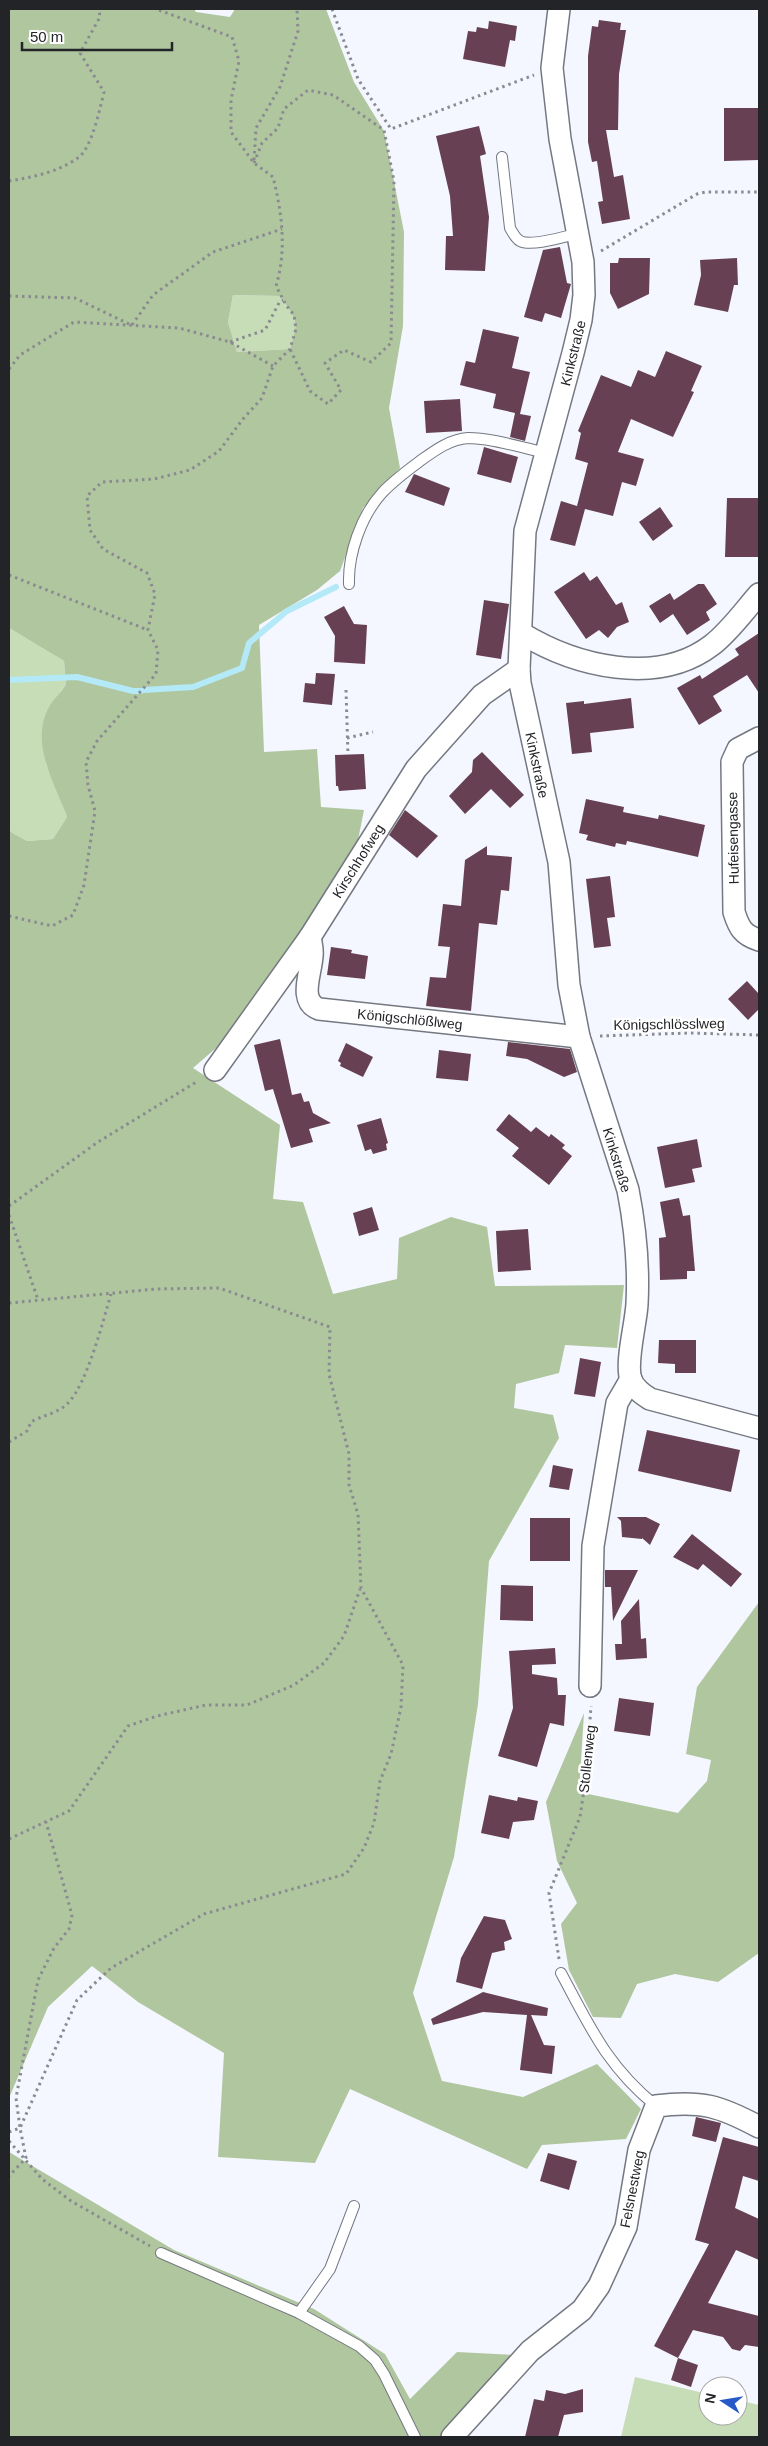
<svg xmlns="http://www.w3.org/2000/svg" width="768" height="2446" viewBox="0 0 768 2446" font-family="Helvetica,sans-serif">
<style>
.green{fill:#c7ddb7}
.forest{fill:#b0c69f;fill-rule:evenodd}
.lines{fill:none;stroke-linecap:round;stroke-linejoin:round}
.stream{stroke:#b4e9f8;stroke-width:6}
.building{fill:#674153}
.lane-casing{stroke:#747881;stroke-width:12}
.street-casing{stroke:#747881;stroke-width:24}
.path{stroke:#898b90;stroke-width:3;stroke-dasharray:2.5 4;stroke-linecap:butt}
.lane{stroke:#fff;stroke-width:10}
.street{stroke:#fff;stroke-width:21}
.labels{text-anchor:middle;dominant-baseline:central;stroke-width:5;stroke-linejoin:round;paint-order:stroke}
.street-label{font-size:14px;fill:#232428;stroke:#fff}
</style>
<rect width="100%" height="100%" fill="#f4f7ff"/>
<g class="green">
<path d="M 233,295 L 281,296 C 295,324 300,316 290,349 L 237,352 L 228,322 Z"/>
<path d="M 9,628 L 64,661 L 66,684 L 48,709 L 46,764 L 67,817 L 53,839 L 27,841 L 9,831 Z"/>
<path d="M 635,2377 L 708,2394 L 708,2416 L 738,2416 L 738,2400 L 759,2405 L 759,2437 L 621,2437 Z"/>
</g>
<g class="forest">
<path d="M 9,9 L 194,9 L 196,12 L 230,17 L 235,9 L 326,9 L 354,82 L 384,131 L 404,232 L 403,326 L 389,408 L 400,468 L 363,508 L 340,571 L 317,590 L 259,625 L 264,752 L 317,749 L 321,807 L 364,810 L 358,840 L 303,932 L 230,1036 L 193,1068 L 280,1125 L 273,1199 L 303,1202 L 333,1294 L 397,1279 L 399,1238 L 451,1217 L 487,1227 L 495,1286 L 624,1285 L 617,1348 L 565,1345 L 559,1373 L 516,1384 L 514,1408 L 553,1415 L 559,1438 L 489,1561 L 478,1704 L 454,1857 L 413,1993 L 442,2081 L 523,2097 L 597,2064 L 641,2109 L 626,2139 L 542,2145 L 527,2169 L 350,2089 L 315,2163 L 218,2157 L 224,2053 L 138,2002 L 92,1966 L 48,2007 L 9,2098 L 9,831 L 27,841 L 53,839 L 67,817 C 55,784 30,744 48,709 C 52,700 61,693 66,684 L 64,661 L 9,628 ZM 233,295 L 281,296 C 295,323 300,316 290,349 L 237,352 L 228,322 Z"/>
<path d="M 759,1602 L 759,1953 L 718,1982 L 675,1974 L 637,1984 L 621,2018 L 593,2017 L 569,1970 L 561,1924 L 577,1903 L 557,1861 L 546,1802 L 584,1713 L 579,1792 L 678,1813 L 707,1781 L 711,1760 L 686,1754 L 697,1687 Z"/>
<path d="M 9,2152 L 174,2250 L 314,2309 L 385,2354 L 410,2399 L 457,2352 L 514,2355 L 441,2437 L 9,2437 Z"/>
</g>
<g class="lines">
<g class="stream">
<path d="M 9,680 L 77,677 L 133,691 L 141,691"/>
<path d="M 144,690 L 193,687 L 242,668 L 249,643 L 287,611 L 336,587"/>
</g>
</g>
<g class="building">
<path d="M 599,20 L 621,23 L 620,30 L 626,30 L 619,74 L 618,130 L 606,130 L 614,177 L 623,175 L 630,219 L 602,224 L 598,202 L 603,201 L 597,161 L 592,162 L 588,142 L 588,56 L 592,26 L 598,27 Z"/>
<path d="M 489,21 L 517,26 L 515,41 L 510,40 L 505,67 L 463,59 L 468,31 L 476,32 L 477,27 L 488,29 Z"/>
<path d="M 724,108 L 759,108 L 759,160 L 724,161 Z"/>
<path d="M 479,126 L 486,154 L 480,156 L 489,217 L 485,271 L 445,270 L 446,236 L 453,236 L 450,196 L 436,136 Z"/>
<path d="M 560,247 L 567,283 L 571,284 L 561,318 L 545,313 L 542,322 L 524,317 L 543,250 Z"/>
<path d="M 619,258 L 650,258 L 649,294 L 618,309 L 610,293 L 610,263 L 618,263 Z"/>
<path d="M 737,258 L 738,285 L 734,285 L 728,312 L 694,305 L 701,275 L 700,260 Z"/>
<path d="M 483,329 L 519,337 L 512,368 L 530,372 L 520,414 L 531,416 L 525,441 L 510,437 L 515,413 L 493,408 L 496,394 L 460,385 L 466,361 L 475,363 Z"/>
<path d="M 666,351 L 702,366 L 691,391 L 694,392 L 673,437 L 631,419 L 618,452 L 644,459 L 636,486 L 622,482 L 613,516 L 585,509 L 575,546 L 550,540 L 561,501 L 577,506 L 588,463 L 575,459 L 581,433 L 578,431 L 601,375 L 631,387 L 638,370 L 655,377 Z"/>
<path d="M 460,399 L 462,431 L 426,433 L 424,401 Z"/>
<path d="M 484,447 L 518,457 L 511,483 L 477,474 Z"/>
<path d="M 414,474 L 450,488 L 444,506 L 405,492 Z"/>
<path d="M 727,498 L 759,498 L 759,557 L 725,557 Z"/>
<path d="M 660,507 L 673,526 L 653,541 L 639,522 Z"/>
<path d="M 584,572 L 590,581 L 597,576 L 616,605 L 622,602 L 629,622 L 617,627 L 608,638 L 599,630 L 586,639 L 554,592 Z"/>
<path d="M 698,584 L 704,584 L 717,604 L 706,612 L 710,620 L 687,635 L 673,614 L 660,623 L 649,606 L 670,593 L 674,600 Z"/>
<path d="M 484,600 L 509,604 L 501,659 L 476,655 Z"/>
<path d="M 344,606 L 354,624 L 367,625 L 365,664 L 334,662 L 335,636 L 324,617 Z"/>
<path d="M 759,633 L 759,693 L 747,675 L 713,696 L 722,711 L 699,725 L 677,688 L 700,675 L 702,679 L 739,655 L 735,649 Z"/>
<path d="M 316,673 L 335,674 L 332,705 L 303,702 L 305,683 L 315,684 Z"/>
<path d="M 631,698 L 634,728 L 590,733 L 592,752 L 572,754 L 566,703 L 584,701 L 584,704 Z"/>
<path d="M 482,752 L 524,795 L 510,808 L 491,789 L 465,814 L 449,796 L 472,772 L 473,760 Z"/>
<path d="M 364,754 L 366,789 L 339,791 L 338,786 L 336,786 L 335,755 Z"/>
<path d="M 586,799 L 624,807 L 623,812 L 658,819 L 659,815 L 705,825 L 698,857 L 627,841 L 626,845 L 616,843 L 615,847 L 586,840 L 588,835 L 579,833 Z"/>
<path d="M 405,810 L 438,836 L 417,858 L 389,835 Z"/>
<path d="M 487,846 L 487,855 L 512,857 L 509,891 L 501,890 L 497,925 L 479,923 L 471,1011 L 426,1006 L 430,977 L 446,978 L 450,947 L 438,946 L 443,904 L 461,906 L 465,860 Z"/>
<path d="M 610,876 L 615,917 L 607,918 L 611,946 L 594,948 L 586,879 Z"/>
<path d="M 331,947 L 352,950 L 351,953 L 368,956 L 365,979 L 327,975 Z"/>
<path d="M 747,981 L 759,994 L 759,1009 L 748,1020 L 728,999 Z"/>
<path d="M 280,1039 L 292,1095 L 301,1093 L 304,1102 L 309,1101 L 313,1113 L 331,1123 L 309,1129 L 313,1142 L 291,1148 L 273,1089 L 265,1091 L 254,1045 Z"/>
<path d="M 508,1042 L 570,1049 L 577,1072 L 564,1077 L 527,1059 L 506,1056 Z"/>
<path d="M 346,1043 L 373,1057 L 363,1077 L 340,1066 L 341,1063 L 338,1061 Z"/>
<path d="M 439,1050 L 471,1054 L 468,1081 L 436,1078 Z"/>
<path d="M 509,1114 L 531,1132 L 536,1127 L 549,1137 L 551,1134 L 565,1145 L 562,1148 L 572,1156 L 549,1185 L 512,1156 L 519,1148 L 496,1130 Z"/>
<path d="M 381,1118 L 388,1143 L 386,1144 L 387,1150 L 373,1154 L 371,1149 L 365,1151 L 357,1125 Z"/>
<path d="M 697,1139 L 702,1167 L 692,1169 L 695,1182 L 665,1188 L 657,1147 Z"/>
<path d="M 679,1198 L 683,1216 L 690,1215 L 695,1271 L 687,1271 L 687,1279 L 660,1280 L 659,1238 L 666,1237 L 660,1202 Z"/>
<path d="M 372,1207 L 379,1230 L 359,1236 L 353,1213 Z"/>
<path d="M 528,1229 L 531,1270 L 498,1272 L 496,1231 Z"/>
<path d="M 659,1340 L 696,1340 L 696,1373 L 675,1373 L 675,1364 L 658,1363 Z"/>
<path d="M 580,1358 L 601,1362 L 595,1397 L 574,1394 Z"/>
<path d="M 647,1430 L 740,1450 L 731,1492 L 638,1471 Z"/>
<path d="M 553,1465 L 573,1469 L 569,1490 L 549,1487 Z"/>
<path d="M 617,1517 L 646,1517 L 660,1524 L 650,1545 L 642,1538 L 642,1539 L 622,1537 L 621,1521 Z"/>
<rect x="530" y="1518" width="40" height="43"/>
<path d="M 692,1534 L 742,1574 L 731,1587 L 703,1564 L 698,1570 L 673,1557 Z"/>
<path d="M 605,1570 L 638,1570 L 613,1621 L 611,1587 L 605,1587 Z"/>
<path d="M 501,1585 L 533,1586 L 533,1621 L 500,1620 Z"/>
<path d="M 639,1599 L 641,1639 L 646,1638 L 647,1658 L 616,1660 L 615,1644 L 622,1644 L 621,1621 Z"/>
<path d="M 555,1648 L 556,1664 L 532,1665 L 532,1674 L 557,1678 L 558,1695 L 566,1695 L 564,1726 L 550,1723 L 537,1767 L 498,1756 L 513,1708 L 509,1651 Z"/>
<path d="M 619,1698 L 654,1703 L 650,1736 L 614,1731 Z"/>
<path d="M 489,1795 L 517,1801 L 518,1797 L 538,1801 L 534,1820 L 513,1822 L 509,1839 L 481,1833 Z"/>
<path d="M 484,1916 L 505,1920 L 512,1939 L 504,1942 L 505,1950 L 492,1953 L 482,1989 L 456,1982 L 461,1958 Z"/>
<path d="M 483,1992 L 548,2008 L 547,2016 L 531,2015 L 544,2045 L 555,2046 L 552,2074 L 520,2070 L 527,2015 L 483,2012 L 433,2025 L 431,2019 Z"/>
<path d="M 696,2117 L 721,2123 L 716,2142 L 692,2136 Z"/>
<path d="M 723,2137 L 759,2147 L 759,2181 L 743,2176 L 735,2208 L 759,2219 L 759,2260 L 736,2250 L 708,2303 L 759,2316 L 759,2347 L 745,2345 L 740,2351 L 732,2349 L 723,2337 L 693,2330 L 678,2358 L 654,2346 L 709,2244 L 695,2240 Z"/>
<path d="M 548,2153 L 577,2161 L 569,2190 L 540,2181 Z"/>
<path d="M 678,2358 L 698,2365 L 691,2387 L 671,2380 Z"/>
<path d="M 583,2389 L 583,2412 L 564,2415 L 558,2437 L 525,2437 L 534,2399 L 544,2401 L 546,2390 L 565,2394 Z"/>
</g>
<g class="lines">
<g class="lane-casing">
<g id="lane">
<path d="M 502,157 L 510,228 C 513,233 515,238 520,241 C 531,247 563,237 576,234"/>
<path d="M 349,584 C 348,554 361,516 382,493 C 393,481 407,471 420,461 C 434,451 450,439 468,438 C 493,438 522,448 547,453"/>
<path d="M 561,1973 C 590,2027 607,2066 656,2106"/>
<path d="M 161,2253 L 299,2313 L 359,2346 L 375,2360 L 384,2374 L 415,2437"/>
<path d="M 299,2313 L 330,2269 L 354,2206"/>
</g>
</g>
<g class="street-casing">
<g id="street">
<path d="M 559,9 L 552,68 L 560,139 L 583,262 L 584,295 L 581,320 L 573,353 L 525,531 L 519,669 L 520,683 L 559,862 L 569,985 L 579,1037 L 628,1190 C 635,1226 639,1266 637,1304 C 636,1324 625,1363 631,1380 C 635,1389 642,1394 650,1399 L 759,1428"/>
<path d="M 521,633 C 575,666 657,687 712,645 C 730,631 744,611 759,594"/>
<path d="M 759,738 L 738,749 L 732,762 L 734,912 C 739,928 743,935 759,940"/>
<path d="M 310,937 C 311,943 313,950 312,956 C 311,974 298,1001 319,1009 L 579,1037"/>
<path d="M 215,1070 L 310,937 L 416,769 L 482,695 L 519,669"/>
<path d="M 590,1686 L 593,1546 L 617,1403 L 631,1379"/>
<path d="M 452,2437 L 530,2351 L 582,2310 L 599,2286 L 626,2227 L 639,2150 L 656,2106 C 701,2100 720,2106 759,2127"/>
</g>
</g>
<g class="path">
<path d="M 332,9 L 358,79 L 391,129 L 534,75"/>
<path d="M 254,160 L 256,128 L 280,87 L 298,31 L 297,9"/>
<path d="M 254,163 L 262,143 L 278,128 L 284,109 L 308,90 L 333,95 L 384,130 L 394,181 L 391,343 L 371,362 L 344,350 L 325,363 L 341,390 L 328,404 L 310,391 L 290,349"/>
<path d="M 9,181 C 33,177 59,172 79,157 C 92,147 100,108 104,92 L 80,53 L 100,17 L 99,9"/>
<path d="M 601,251 L 697,194 L 706,192 L 759,192"/>
<path d="M 9,296 L 75,298 L 129,324"/>
<path d="M 132,325 L 153,295 L 213,252 L 282,229"/>
<path d="M 230,342 L 265,330 L 280,301 L 283,300"/>
<path d="M 9,369 L 20,355 L 74,322 L 179,328 L 230,342 L 273,366"/>
<path d="M 9,575 L 148,630"/>
<path d="M 346,690 L 348,755"/>
<path d="M 347,738 L 373,732"/>
<path d="M 9,916 L 52,926 L 73,915 L 84,885 L 95,811 L 88,785 L 86,762 L 97,741 L 156,674 L 158,650 L 148,630 L 155,594 L 147,573 L 103,549 L 90,530 L 87,496 L 102,482 L 154,479 L 190,470 L 219,451 L 243,419 L 262,398 L 273,366 L 290,349 L 296,329 L 294,315 L 286,305 L 276,286 C 287,250 282,213 273,177 L 254,163 L 231,132 L 231,100 L 239,61 L 232,37 L 156,9"/>
<path d="M 600,1036 L 690,1033 L 759,1035"/>
<path d="M 9,1206 L 98,1142 L 198,1081"/>
<path d="M 9,1215 L 38,1300"/>
<path d="M 9,1303 L 156,1289 L 219,1288 L 330,1327 L 329,1374 L 349,1454 L 349,1485 L 358,1514 L 361,1588 L 403,1665 L 401,1707 L 391,1754 L 380,1781 L 374,1823 L 364,1848 L 346,1874 L 204,1914 L 111,1968 L 77,2000 L 20,2128 L 26,2158 L 9,2176"/>
<path d="M 9,1442 L 27,1431 L 31,1422 C 43,1415 59,1413 68,1403 C 87,1384 103,1321 111,1294"/>
<path d="M 9,1839 L 69,1811 L 128,1726 L 157,1716 L 206,1705 L 247,1705 L 294,1685 L 324,1663 L 344,1636 L 360,1589"/>
<path d="M 559,1959 L 549,1893 L 580,1817 L 586,1776 L 591,1706"/>
<path d="M 9,2132 L 20,2128 L 16,2098 L 38,1980 L 54,1948 L 69,1929 L 72,1915 L 46,1822"/>
<path d="M 9,2141 L 42,2179 L 71,2201 L 150,2246"/>
</g>
<use href="#lane" class="lane"/>
<use href="#street" class="street"/>
</g>
<g class="labels">
<g class="street-label">
<text transform="translate(573 353) rotate(-76)">Kinkstraße</text>
<text transform="translate(537 765) rotate(78)">Kinkstraße</text>
<text transform="translate(733 838) rotate(-91)">Hufeisengasse</text>
<text transform="translate(358 861) rotate(-58)">Kirschhofweg</text>
<text transform="translate(410 1019) rotate(6)">Königschlößlweg</text>
<text transform="translate(669 1024) rotate(-1)">Königschlösslweg</text>
<text transform="translate(617 1160) rotate(73)">Kinkstraße</text>
<text transform="translate(587 1759) rotate(-84)">Stollenweg</text>
<text transform="translate(632 2189) rotate(-79)">Felsnestweg</text>
</g>
</g>
<rect width="768" height="2446" fill="none" stroke="#232428" stroke-width="20"/>
<g transform="translate(723 2401) rotate(282)"><circle r="24" fill="#ffffff" stroke="#a7a7a9"/>
<path d="M0-4L9 19L0 12L-9 19Z" fill="#275ac8"/>
<text y="-8" font-size="14" font-weight="bold" text-anchor="middle" fill="#232428">N</text>
</g>
<path d="M22 42v8h150v-8" fill="none" stroke="#232428" stroke-width="2.5"/>
<text x="30" y="42" font-size="15" fill="#232428" stroke="#ffffff" stroke-width="4" paint-order="stroke">50 m</text>
</svg>
